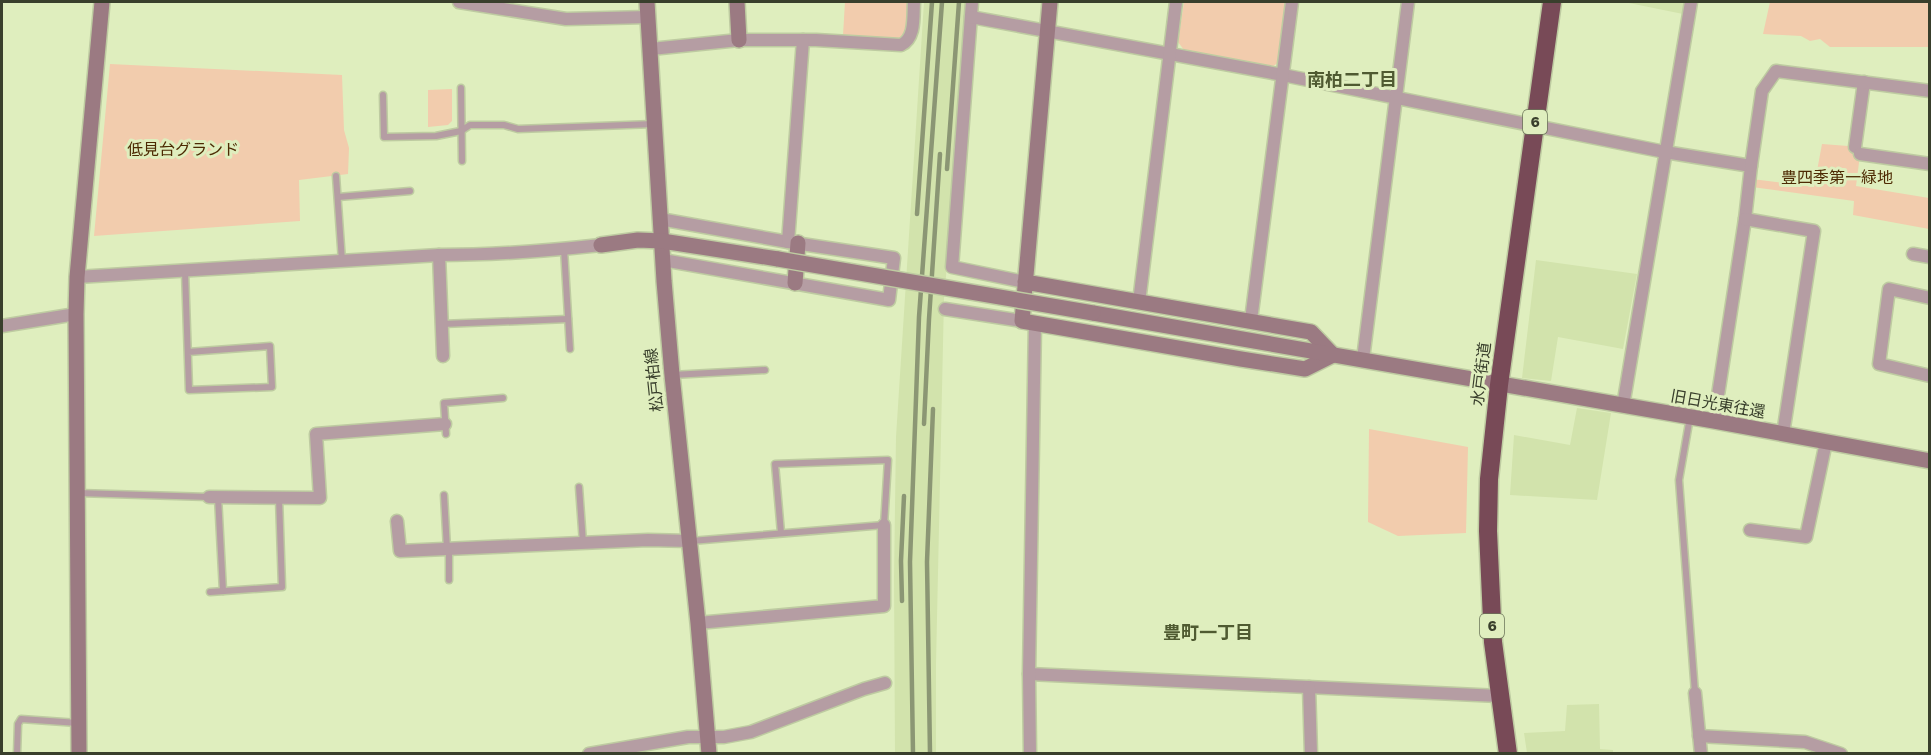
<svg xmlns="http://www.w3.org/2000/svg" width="1931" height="755" viewBox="0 0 1931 755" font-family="'Work Sans','Noto Sans JP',sans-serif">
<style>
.built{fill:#d2e3ac}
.green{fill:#f2ccad}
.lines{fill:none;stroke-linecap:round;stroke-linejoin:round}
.lane-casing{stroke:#becba1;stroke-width:9}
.street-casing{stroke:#becba1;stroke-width:15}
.secondary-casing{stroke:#becba1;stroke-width:18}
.highway-casing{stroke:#becba1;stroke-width:21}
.lane{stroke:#b59da3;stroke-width:6}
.street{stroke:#b59da3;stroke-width:12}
.secondary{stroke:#9b7a82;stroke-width:15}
.highway{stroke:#784a57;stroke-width:18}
.rail{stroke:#8b9674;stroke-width:4.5}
.secondary-bridge-casing{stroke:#becba1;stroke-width:18;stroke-linecap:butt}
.secondary-bridge{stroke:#9b7a82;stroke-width:15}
.labels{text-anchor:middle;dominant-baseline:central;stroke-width:6;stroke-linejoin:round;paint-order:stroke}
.shield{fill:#dfeebe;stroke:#6b7458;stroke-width:1.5}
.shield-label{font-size:15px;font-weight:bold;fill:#393f2c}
.park-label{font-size:16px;fill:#4d2a03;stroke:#dfeebe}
.street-label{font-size:16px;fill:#393f2c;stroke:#dfeebe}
.neighbourhood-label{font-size:18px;font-weight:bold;fill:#4f5a31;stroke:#dfeebe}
</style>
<rect width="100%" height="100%" fill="#dfeebe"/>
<g class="built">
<path d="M 924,2 L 971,2 L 944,298 L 936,664 L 936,753 L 895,754 L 894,578 L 896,437 Z"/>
<path d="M 1624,2 L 1685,2 L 1683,14 Z"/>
<path d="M 1536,260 L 1637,274 L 1623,349 L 1558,337 L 1551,381 L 1522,378 Z"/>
<path d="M 1577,408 L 1611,413 L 1597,500 L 1510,495 L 1514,435 L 1570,445 Z"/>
<path d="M 1599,704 L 1600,749 L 1613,750 L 1613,753 L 1527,753 L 1524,733 L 1565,731 L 1567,705 Z"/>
</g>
<g class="green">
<path d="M 845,2 L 908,2 L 906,34 L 900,39 L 843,35 Z"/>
<path d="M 1184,2 L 1285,2 L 1279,62 L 1272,67 L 1184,50 L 1178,42 Z"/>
<path d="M 1770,2 L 1929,2 L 1929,47 L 1830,47 L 1820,39 L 1810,41 L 1801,36 L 1763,34 Z"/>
<path d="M 110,64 L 342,75 L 344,130 L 349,148 L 348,174 L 299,180 L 300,221 L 94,236 Z"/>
<path d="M 452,89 L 452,121 L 448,125 L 428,127 L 428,90 Z"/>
<path d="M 1822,144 L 1861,147 L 1856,186 L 1929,198 L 1929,229 L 1853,215 L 1854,201 L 1752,187 L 1752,179 L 1814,187 Z"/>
<path d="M 1369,429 L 1468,447 L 1466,533 L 1398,536 L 1368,522 Z"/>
</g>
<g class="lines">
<g class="lane-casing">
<g id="lane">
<path d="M 461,88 L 462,161"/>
<path d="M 383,95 L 384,137 L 436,136 L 461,131 L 470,125 L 504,125 L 518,129 L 654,124"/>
<path d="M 336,176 L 342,261"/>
<path d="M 338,197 L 410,191"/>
<path d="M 564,249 L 570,349"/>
<path d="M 185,271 L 189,390 L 272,387 L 270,346 L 188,352"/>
<path d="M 442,324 L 568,319"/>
<path d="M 672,375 L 765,370"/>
<path d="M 1690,417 L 1679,480 L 1695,693"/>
<path d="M 446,434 L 444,403 L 503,398"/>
<path d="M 579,487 L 583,543"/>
<path d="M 78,493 L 209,497"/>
<path d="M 444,495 L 447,549"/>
<path d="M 218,497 L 223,591"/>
<path d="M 691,541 L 884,525 L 888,460 L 775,464 L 781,533"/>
<path d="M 449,549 L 449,580"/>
<path d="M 210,592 L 282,587 L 279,498"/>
<path d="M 17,754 L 18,724 L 21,719 L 78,723"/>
</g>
</g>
<g class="street-casing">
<g id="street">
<path d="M 459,2 L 566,19 L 648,17"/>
<path d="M 972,2 L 952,267 L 1025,282"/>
<path d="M 971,17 L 1283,75 L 1665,152 L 1751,166 L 1745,219 L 1714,421"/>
<path d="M 651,49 L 739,40 L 816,40 L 901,45 C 916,38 913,16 914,2"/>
<path d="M 1855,147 L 1864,82"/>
<path d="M 1860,154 L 1930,164"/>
<path d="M 1751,166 L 1762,91 L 1776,71 L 1930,91"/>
<path d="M 660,219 L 788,242 L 894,258 L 889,300 L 663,260"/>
<path d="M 1745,219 L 1814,231 L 1783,434"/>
<path d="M 788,242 L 803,40"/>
<path d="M 1913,254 L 1930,257"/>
<path d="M 439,255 L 443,356"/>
<path d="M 77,277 L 439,255 C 493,255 547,251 601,245"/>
<path d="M 1930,298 L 1889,289 L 1879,364 L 1930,376"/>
<path d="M 1139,302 L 1176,2"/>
<path d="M 945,309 L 1022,321"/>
<path d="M 1251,320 L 1292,2"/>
<path d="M 2,326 L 76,314"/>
<path d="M 1363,359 L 1408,2"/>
<path d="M 1623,406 L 1691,2"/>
<path d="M 209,497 L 320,498 L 316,434 L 445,424"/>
<path d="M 397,521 L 400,551 L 648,540 L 690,541"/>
<path d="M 1750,530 L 1806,537 L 1826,442"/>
<path d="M 698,623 L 884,606 L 884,525"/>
<path d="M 1029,674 L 1499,696"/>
<path d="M 1309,687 L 1311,754"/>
<path d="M 1695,693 L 1701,754"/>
<path d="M 1699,736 L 1805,742 L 1841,754"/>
<path d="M 589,754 L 688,737 L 724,737 L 751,732 L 864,689 L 885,683"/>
<path d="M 1030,754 L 1029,674 L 1035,323"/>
</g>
</g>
<g class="secondary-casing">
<g id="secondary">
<path d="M 647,2 L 664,281 L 672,375 L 698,623 L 709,754"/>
<path d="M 737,2 L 739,40"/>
<path d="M 601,245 L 638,240 L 662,241 L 778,259"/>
<path d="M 1025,282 L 1311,332 L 1333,355 L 1305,369 L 1241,359 L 1022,321 L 1050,2"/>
<path d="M 795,283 L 798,243"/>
<path d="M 1093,313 L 1714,421 L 1930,461"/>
<path d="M 79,754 L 76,314 L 77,277 L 102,2"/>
</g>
</g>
<g class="highway-casing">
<path id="highway" d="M 1508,754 L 1493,642 L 1488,531 L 1489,479 L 1499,385 L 1552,2"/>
</g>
<use href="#lane" class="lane"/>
<use href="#street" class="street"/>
<use href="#secondary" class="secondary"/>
<use href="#highway" class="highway"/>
<g class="rail">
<path d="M 947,169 L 959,2"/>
<path d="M 917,214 L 932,2"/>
<path d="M 924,424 L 929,319 L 940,154"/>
<path d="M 902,601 L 901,561 L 904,496"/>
<path d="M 913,754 L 910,562 L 919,317 L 942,2"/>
<path d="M 930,754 L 927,562 L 933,409"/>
</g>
<g class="secondary-bridge-casing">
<path id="secondary-bridge" d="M 778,259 L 1093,313"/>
</g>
<use href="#secondary-bridge" class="secondary-bridge"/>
</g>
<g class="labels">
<g class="shield">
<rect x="1523" y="110" width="24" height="24" rx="4.5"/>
<rect x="1480" y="614" width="24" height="24" rx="4.5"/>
</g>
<g class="shield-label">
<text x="1535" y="122">6</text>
<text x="1492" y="626">6</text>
</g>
<g class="park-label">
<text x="183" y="149">低見台グランド</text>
<text x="1837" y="177">豊四季第一緑地</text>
</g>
<g class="street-label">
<text transform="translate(1481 374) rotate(-83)">水戸街道</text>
<text transform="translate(654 380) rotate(-96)">松戸柏線</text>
<text transform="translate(1718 404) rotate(10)">旧日光東往還</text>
</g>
<g class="neighbourhood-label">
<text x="1352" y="79">南柏二丁目</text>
<text x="1208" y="632">豊町一丁目</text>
</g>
</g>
<rect width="1931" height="755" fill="none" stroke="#393f2c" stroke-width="6"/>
</svg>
